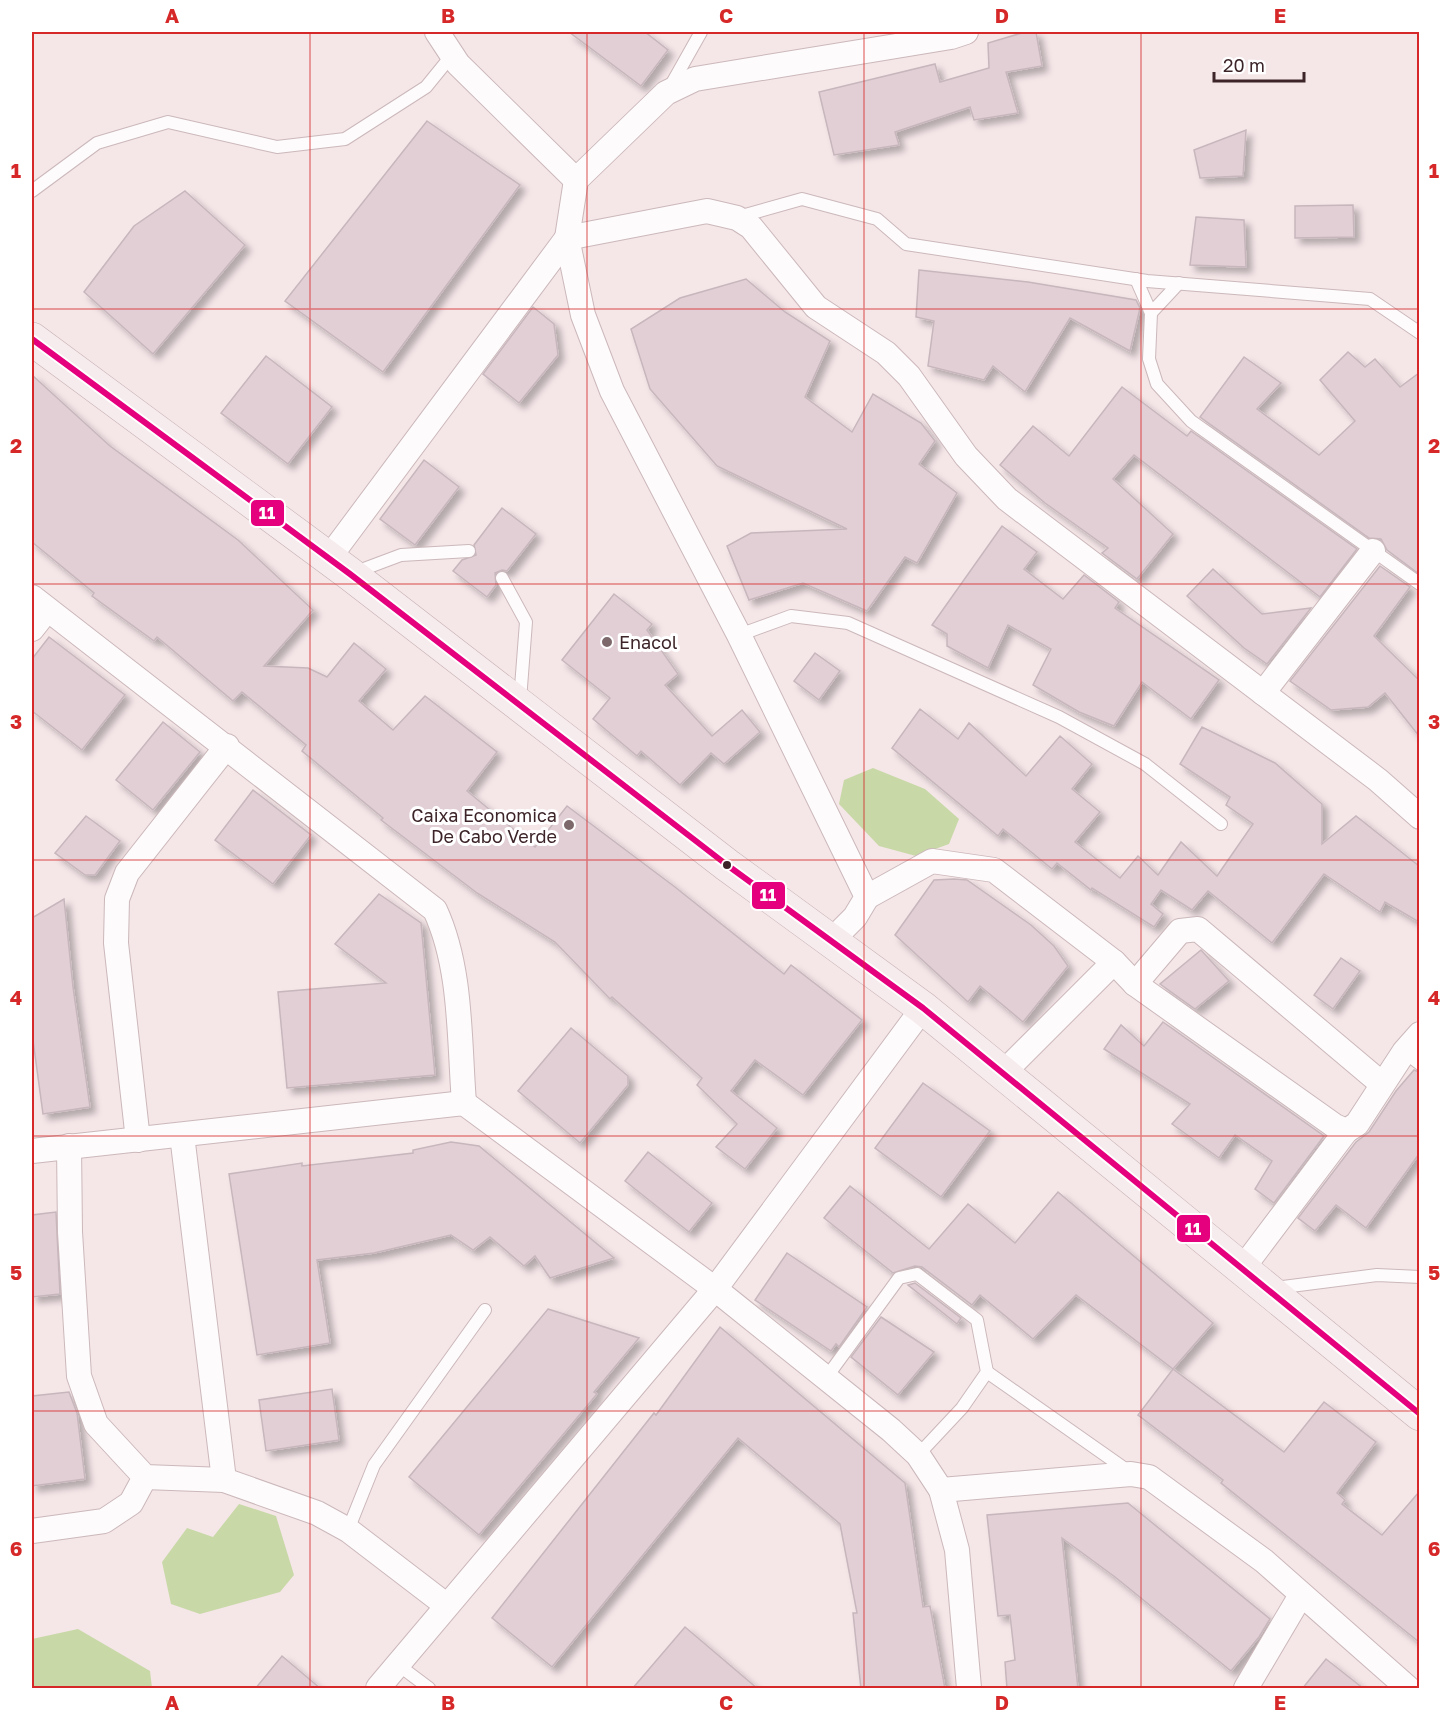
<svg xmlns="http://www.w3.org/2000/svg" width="1451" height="1720" viewBox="0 0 1451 1720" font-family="'Golos Text',sans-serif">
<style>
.green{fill:#c8d9a7}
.building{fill:#e2ced5;stroke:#c7b7bd;stroke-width:1.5;filter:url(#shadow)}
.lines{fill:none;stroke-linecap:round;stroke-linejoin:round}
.service-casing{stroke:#cbb8bb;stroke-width:14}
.minor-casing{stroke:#cbb8bb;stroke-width:26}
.primary-casing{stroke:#c6b0b3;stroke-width:34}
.service{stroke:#fefbfc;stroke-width:12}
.minor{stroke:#fefbfc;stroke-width:24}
.primary{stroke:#f6ebed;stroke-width:33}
.bus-1-casing{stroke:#fff;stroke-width:10}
.bus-1{stroke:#e5007d;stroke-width:6}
.grid{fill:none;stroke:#d62828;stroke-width:1.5;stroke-opacity:0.55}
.poi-dot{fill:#7d686b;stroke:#fff;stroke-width:2}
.bus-dot{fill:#3c2428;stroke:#fff;stroke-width:2}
.labels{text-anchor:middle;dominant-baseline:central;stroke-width:6;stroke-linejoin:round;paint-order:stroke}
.poi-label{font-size:18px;fill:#3c2428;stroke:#fff;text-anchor:start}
.line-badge{stroke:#fff;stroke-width:2}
.badge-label{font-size:16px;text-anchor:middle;font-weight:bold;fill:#fff}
.neatline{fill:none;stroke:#d62828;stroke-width:2}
.grid-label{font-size:20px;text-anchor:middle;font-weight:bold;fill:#d62828}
</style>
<defs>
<filter id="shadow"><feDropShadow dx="5.5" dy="5.5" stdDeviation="3" flood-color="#0004"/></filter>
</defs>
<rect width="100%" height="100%" fill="#f5e6e8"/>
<g class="green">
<path d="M 873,768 L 925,789 L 959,819 L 949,844 L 916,856 L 879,846 L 839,804 L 844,780 Z"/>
<path d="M 239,1504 L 276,1516 L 294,1575 L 280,1592 L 200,1614 L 171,1604 L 162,1562 L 187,1528 L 213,1537 Z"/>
<path d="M 78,1629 L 150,1671 L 152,1688 L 32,1688 L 32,1639 Z"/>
</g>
<g class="building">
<path d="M 569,32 L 645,32 L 668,50 L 641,86 Z"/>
<path d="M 1025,32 L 1036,32 L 1042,66 L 1006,72 L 1018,113 L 974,120 L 970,107 L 895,132 L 899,145 L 834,155 L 819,92 L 935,64 L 940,82 L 989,68 L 988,43 Z"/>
<path d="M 427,121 L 520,185 L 383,372 L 285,301 Z"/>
<path d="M 1246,130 L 1243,176 L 1200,178 L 1194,150 Z"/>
<path d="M 185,191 L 245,245 L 153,354 L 84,292 L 134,226 Z"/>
<path d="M 1353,205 L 1354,237 L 1295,238 L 1295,206 Z"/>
<path d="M 1196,217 L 1244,220 L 1246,267 L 1190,265 Z"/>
<path d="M 919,270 L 1028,282 L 1136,300 L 1140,308 L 1130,351 L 1070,318 L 1025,392 L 993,366 L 984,380 L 928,366 L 934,321 L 916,317 Z"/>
<path d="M 746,279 L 785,312 L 830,341 L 805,397 L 852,432 L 873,394 L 921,423 L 935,441 L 919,464 L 957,493 L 917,563 L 905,557 L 867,611 L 803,583 L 749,600 L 727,546 L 751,533 L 847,529 L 717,466 L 650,389 L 631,329 L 680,298 Z"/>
<path d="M 533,307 L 554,324 L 558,355 L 519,403 L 483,374 Z"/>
<path d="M 1348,352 L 1365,367 L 1375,359 L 1400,387 L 1419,373 L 1419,574 L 1387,550 L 1381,539 L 1369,538 L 1200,417 L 1244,357 L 1281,383 L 1257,409 L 1319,455 L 1355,421 L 1320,380 Z"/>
<path d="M 266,356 L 332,407 L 288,464 L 221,413 Z"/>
<path d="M 32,375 L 110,446 L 238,540 L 313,610 L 264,666 L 308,668 L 327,677 L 354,643 L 386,669 L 359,701 L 393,730 L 425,696 L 497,752 L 467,791 L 535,847 L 567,806 L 675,887 L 784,974 L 791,965 L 862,1020 L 803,1095 L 755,1060 L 731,1091 L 777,1128 L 745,1169 L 716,1147 L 737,1124 L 697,1085 L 702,1078 L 612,997 L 610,999 L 555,942 L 477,893 L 381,820 L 383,818 L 302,751 L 306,745 L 242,692 L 233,701 L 157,637 L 154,641 L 92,596 L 94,593 L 32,542 Z"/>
<path d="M 1122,387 L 1187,436 L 1191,431 L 1357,549 L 1320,597 L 1134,455 L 1113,479 L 1173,534 L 1137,579 L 1102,553 L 1108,548 L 1045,503 L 1000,465 L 1033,426 L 1069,456 Z"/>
<path d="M 424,460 L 459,487 L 415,545 L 380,519 Z"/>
<path d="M 502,508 L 536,534 L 507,571 L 502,570 L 495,573 L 496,585 L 487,597 L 453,571 L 462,560 L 476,555 L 474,545 Z"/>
<path d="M 1002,526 L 1037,552 L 1024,569 L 1063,599 L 1084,575 L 1119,602 L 1115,608 L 1219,680 L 1191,719 L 1142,682 L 1114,726 L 1079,712 L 1033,685 L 1051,649 L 1008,625 L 988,668 L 947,646 L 947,634 L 932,625 Z"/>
<path d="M 1380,566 L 1410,587 L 1374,636 L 1419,680 L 1419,736 L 1385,693 L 1368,707 L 1331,710 L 1290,681 Z"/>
<path d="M 1213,569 L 1262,614 L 1311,608 L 1267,664 L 1244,648 L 1187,596 Z"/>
<path d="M 614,594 L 652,624 L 647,630 L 678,674 L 665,685 L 712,736 L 742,710 L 760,732 L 724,764 L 711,753 L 680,785 L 641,751 L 637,756 L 593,719 L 610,698 L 562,660 Z"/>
<path d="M 49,637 L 125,695 L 82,750 L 32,711 L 32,659 Z"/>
<path d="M 815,653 L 840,671 L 819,700 L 794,681 Z"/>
<path d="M 920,709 L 958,739 L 969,723 L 1026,776 L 1060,736 L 1092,764 L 1072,789 L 1100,812 L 1075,842 L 1120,878 L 1138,856 L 1158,875 L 1181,842 L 1217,876 L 1253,824 L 1226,805 L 1230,797 L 1180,764 L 1202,727 L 1275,763 L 1322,804 L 1322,844 L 1356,816 L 1419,866 L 1419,922 L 1385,902 L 1380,912 L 1324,874 L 1272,943 L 1208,891 L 1192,910 L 1161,890 L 1151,904 L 1163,914 L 1154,927 L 1092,888 L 1091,890 L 1057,863 L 1052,869 L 1003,829 L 998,836 L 892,748 Z"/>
<path d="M 163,722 L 200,752 L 153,810 L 116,780 Z"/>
<path d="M 253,790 L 311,835 L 273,884 L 215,840 Z"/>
<path d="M 86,816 L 120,841 L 95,875 L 85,875 L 55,853 Z"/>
<path d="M 954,879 L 967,880 L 1031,925 L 1054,946 L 1068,966 L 1023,1022 L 980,986 L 968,1002 L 895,935 L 934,880 Z"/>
<path d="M 379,894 L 421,923 L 435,1075 L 287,1088 L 278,992 L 386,983 L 335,944 Z"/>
<path d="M 64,899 L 73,987 L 90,1107 L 43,1114 L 32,1033 L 32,918 Z"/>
<path d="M 1201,950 L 1229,981 L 1195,1009 L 1160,984 Z"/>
<path d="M 1341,958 L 1360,971 L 1333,1009 L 1314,995 Z"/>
<path d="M 1163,1022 L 1324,1136 L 1274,1203 L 1255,1189 L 1272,1161 L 1235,1135 L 1219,1158 L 1172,1124 L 1190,1104 L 1104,1049 L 1121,1025 L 1144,1046 Z"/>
<path d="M 571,1028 L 628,1076 L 628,1085 L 580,1143 L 518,1091 Z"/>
<path d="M 1414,1070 L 1419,1072 L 1419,1154 L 1366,1228 L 1336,1205 L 1315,1231 L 1298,1218 L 1356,1142 L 1369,1132 L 1396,1091 Z"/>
<path d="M 923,1083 L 990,1131 L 941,1197 L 875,1148 Z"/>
<path d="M 451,1142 L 479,1146 L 614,1258 L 550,1278 L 535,1256 L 524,1266 L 490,1237 L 473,1250 L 451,1235 L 374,1253 L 317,1260 L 330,1343 L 257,1355 L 229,1174 L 302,1163 L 302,1166 L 413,1153 L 413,1150 Z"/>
<path d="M 648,1152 L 712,1203 L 689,1232 L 625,1181 Z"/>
<path d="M 850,1186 L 929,1249 L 968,1204 L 1015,1243 L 1058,1192 L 1213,1323 L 1173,1369 L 1076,1295 L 1033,1339 L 980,1295 L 972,1305 L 922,1267 L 915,1266 L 893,1273 L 824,1218 Z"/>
<path d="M 56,1212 L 60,1294 L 32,1297 L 32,1215 Z"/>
<path d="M 787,1253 L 867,1307 L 839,1347 L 836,1344 L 831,1351 L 755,1300 Z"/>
<path d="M 915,1283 L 961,1318 L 957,1324 L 908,1285 Z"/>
<path d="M 548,1309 L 639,1338 L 594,1392 L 597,1394 L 479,1535 L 409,1477 Z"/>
<path d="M 881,1317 L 934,1352 L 898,1395 L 851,1357 Z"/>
<path d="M 720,1327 L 905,1483 L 923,1607 L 930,1606 L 945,1689 L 861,1689 L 853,1613 L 857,1613 L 840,1524 L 738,1438 L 552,1667 L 492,1618 L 654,1413 L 656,1415 Z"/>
<path d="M 1173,1369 L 1284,1452 L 1324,1402 L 1376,1442 L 1337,1493 L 1345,1500 L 1342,1504 L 1382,1535 L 1419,1492 L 1419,1642 L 1221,1483 L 1223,1480 L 1138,1415 Z"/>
<path d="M 332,1389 L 339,1440 L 266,1451 L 259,1400 Z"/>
<path d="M 69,1392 L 77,1413 L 85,1479 L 32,1486 L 32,1396 Z"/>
<path d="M 1128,1503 L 1270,1619 L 1259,1637 L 1231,1671 L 1115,1577 L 1062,1538 L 1078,1689 L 1007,1689 L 1005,1662 L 1015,1660 L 1010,1615 L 998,1616 L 987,1515 Z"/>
<path d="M 685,1627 L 758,1689 L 632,1689 Z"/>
<path d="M 282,1656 L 321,1689 L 255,1689 Z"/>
<path d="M 1326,1659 L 1364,1689 L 1302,1689 Z"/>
</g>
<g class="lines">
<g class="service-casing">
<g id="service">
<path d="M 670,87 L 701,32"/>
<path d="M 32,191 L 97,143 L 168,122 L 277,147 L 345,139 L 426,87 L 452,55"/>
<path d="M 738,217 L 802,199 L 877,219 L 906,244 L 1147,281 L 1370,299 L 1420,333"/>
<path d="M 1136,279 L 1151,313 L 1149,359 L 1157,384 L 1191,421 L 1420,584"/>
<path d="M 1151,313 L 1179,283"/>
<path d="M 353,573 L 401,555 L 469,551"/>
<path d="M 502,578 L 526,622 L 520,700"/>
<path d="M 739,635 L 791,616 L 848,623 L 1059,717 L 1145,764 L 1221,824"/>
<path d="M 1404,1052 L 1420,1064"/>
<path d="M 1275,1288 L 1377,1275 L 1420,1277"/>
<path d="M 987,1372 L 1128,1471"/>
<path d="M 826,1378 L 899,1278 L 917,1274 L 977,1320 L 987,1372 L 962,1408 L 918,1455"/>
<path d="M 348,1530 L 374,1465 L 485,1310"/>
<path d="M 397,1664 L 429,1688"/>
</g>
</g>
<g class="minor-casing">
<g id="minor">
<path d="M 437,32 L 458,64 L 576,180"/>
<path d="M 328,559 L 567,238 L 707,211 L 737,218 L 751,227 L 816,307 L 886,353 L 909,376 L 966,456 L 1007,499 L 1378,780 L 1420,817"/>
<path d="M 32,597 L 435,910 C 462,968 459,1040 464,1103"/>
<path d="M 32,629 L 47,610"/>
<path d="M 1263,693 L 1373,551"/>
<path d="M 867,897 L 932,861 L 994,870 L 1114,962"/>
<path d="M 831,941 L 855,917 L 867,897 L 739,635 L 612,391 L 583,315 L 567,238 L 576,180 L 666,93 L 695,79 L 951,37 L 966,32"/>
<path d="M 1135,984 L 1180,931 L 1198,929 L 1382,1084"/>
<path d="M 1003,1073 L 1114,962 L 1135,984 L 1335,1126 L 1346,1131 L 1357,1124 L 1404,1052 L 1420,1034"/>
<path d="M 182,1135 L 224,1480"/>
<path d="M 138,1140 L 116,943 L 117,899 L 127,873 L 227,746"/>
<path d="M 69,1146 L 70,1232 L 79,1376 L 96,1424 L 145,1477 L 224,1480 L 317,1513 L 348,1530 L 446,1605"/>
<path d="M 32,1151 L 464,1103 L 715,1289 L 891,1430 L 918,1455 L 941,1490 L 957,1550 L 969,1688"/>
<path d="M 1242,1269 L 1346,1131"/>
<path d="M 941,1490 L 1131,1474 L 1149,1477 L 1264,1561 L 1408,1688"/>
<path d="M 32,1531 L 104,1521 L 131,1503 L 145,1477"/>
<path d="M 378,1688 L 715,1289 L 923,1008"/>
<path d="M 1246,1688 L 1301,1595"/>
</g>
</g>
<g class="primary-casing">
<path id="primary" d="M 32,339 L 350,574 L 727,865 L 923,1008 L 1420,1414"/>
</g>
<use href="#service" class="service"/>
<use href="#minor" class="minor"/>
<use href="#primary" class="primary"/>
<g class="bus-1-casing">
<path id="bus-1" d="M 32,339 L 350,574 L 727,865 L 923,1008 L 1420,1414"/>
</g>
<use href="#bus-1" class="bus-1"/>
</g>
<path class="grid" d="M 310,32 L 310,1688M 587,32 L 587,1688M 864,32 L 864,1688M 1141,32 L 1141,1688M 32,309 L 1420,309M 32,584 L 1420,584M 32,860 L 1420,860M 32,1136 L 1420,1136M 32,1411 L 1420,1411"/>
<g class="poi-dot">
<circle cx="607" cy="642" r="6"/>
<circle cx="569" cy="825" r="6"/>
</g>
<circle class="bus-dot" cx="727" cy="865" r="5"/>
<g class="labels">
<g class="poi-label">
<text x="619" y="642">Enacol</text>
<text x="557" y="815" text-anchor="end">Caixa Economica<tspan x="557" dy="21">De Cabo Verde</tspan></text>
</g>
</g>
<g class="line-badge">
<rect x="250" y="499" width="35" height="28" rx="6" fill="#e5007d"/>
<rect x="751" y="881" width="35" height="29" rx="6" fill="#e5007d"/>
<rect x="1176" y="1214" width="35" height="29" rx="6" fill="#e5007d"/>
</g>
<g class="badge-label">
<text x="267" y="519">11</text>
<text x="768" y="901">11</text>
<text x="1193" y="1235">11</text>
</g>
<rect width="1451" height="1720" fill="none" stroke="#ffffff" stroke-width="66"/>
<path d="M1214 72v9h90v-9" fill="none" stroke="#3c2428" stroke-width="3"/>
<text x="1223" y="72" font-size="18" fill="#3c2428" stroke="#ffffff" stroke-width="4.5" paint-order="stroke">20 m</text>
<rect x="33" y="33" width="1385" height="1654" class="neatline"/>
<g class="grid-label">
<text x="172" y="23">A</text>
<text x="448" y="23">B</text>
<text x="726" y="23">C</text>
<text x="1002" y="23">D</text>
<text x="1280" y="23">E</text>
<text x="16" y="178">1</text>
<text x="1434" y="178">1</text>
<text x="16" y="453">2</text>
<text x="1434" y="453">2</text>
<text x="16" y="729">3</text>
<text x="1434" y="729">3</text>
<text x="16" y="1005">4</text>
<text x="1434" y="1005">4</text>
<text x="16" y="1280">5</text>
<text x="1434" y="1280">5</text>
<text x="16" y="1556">6</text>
<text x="1434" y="1556">6</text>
<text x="172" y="1710">A</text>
<text x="448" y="1710">B</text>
<text x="726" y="1710">C</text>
<text x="1002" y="1710">D</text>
<text x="1280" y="1710">E</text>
</g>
</svg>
